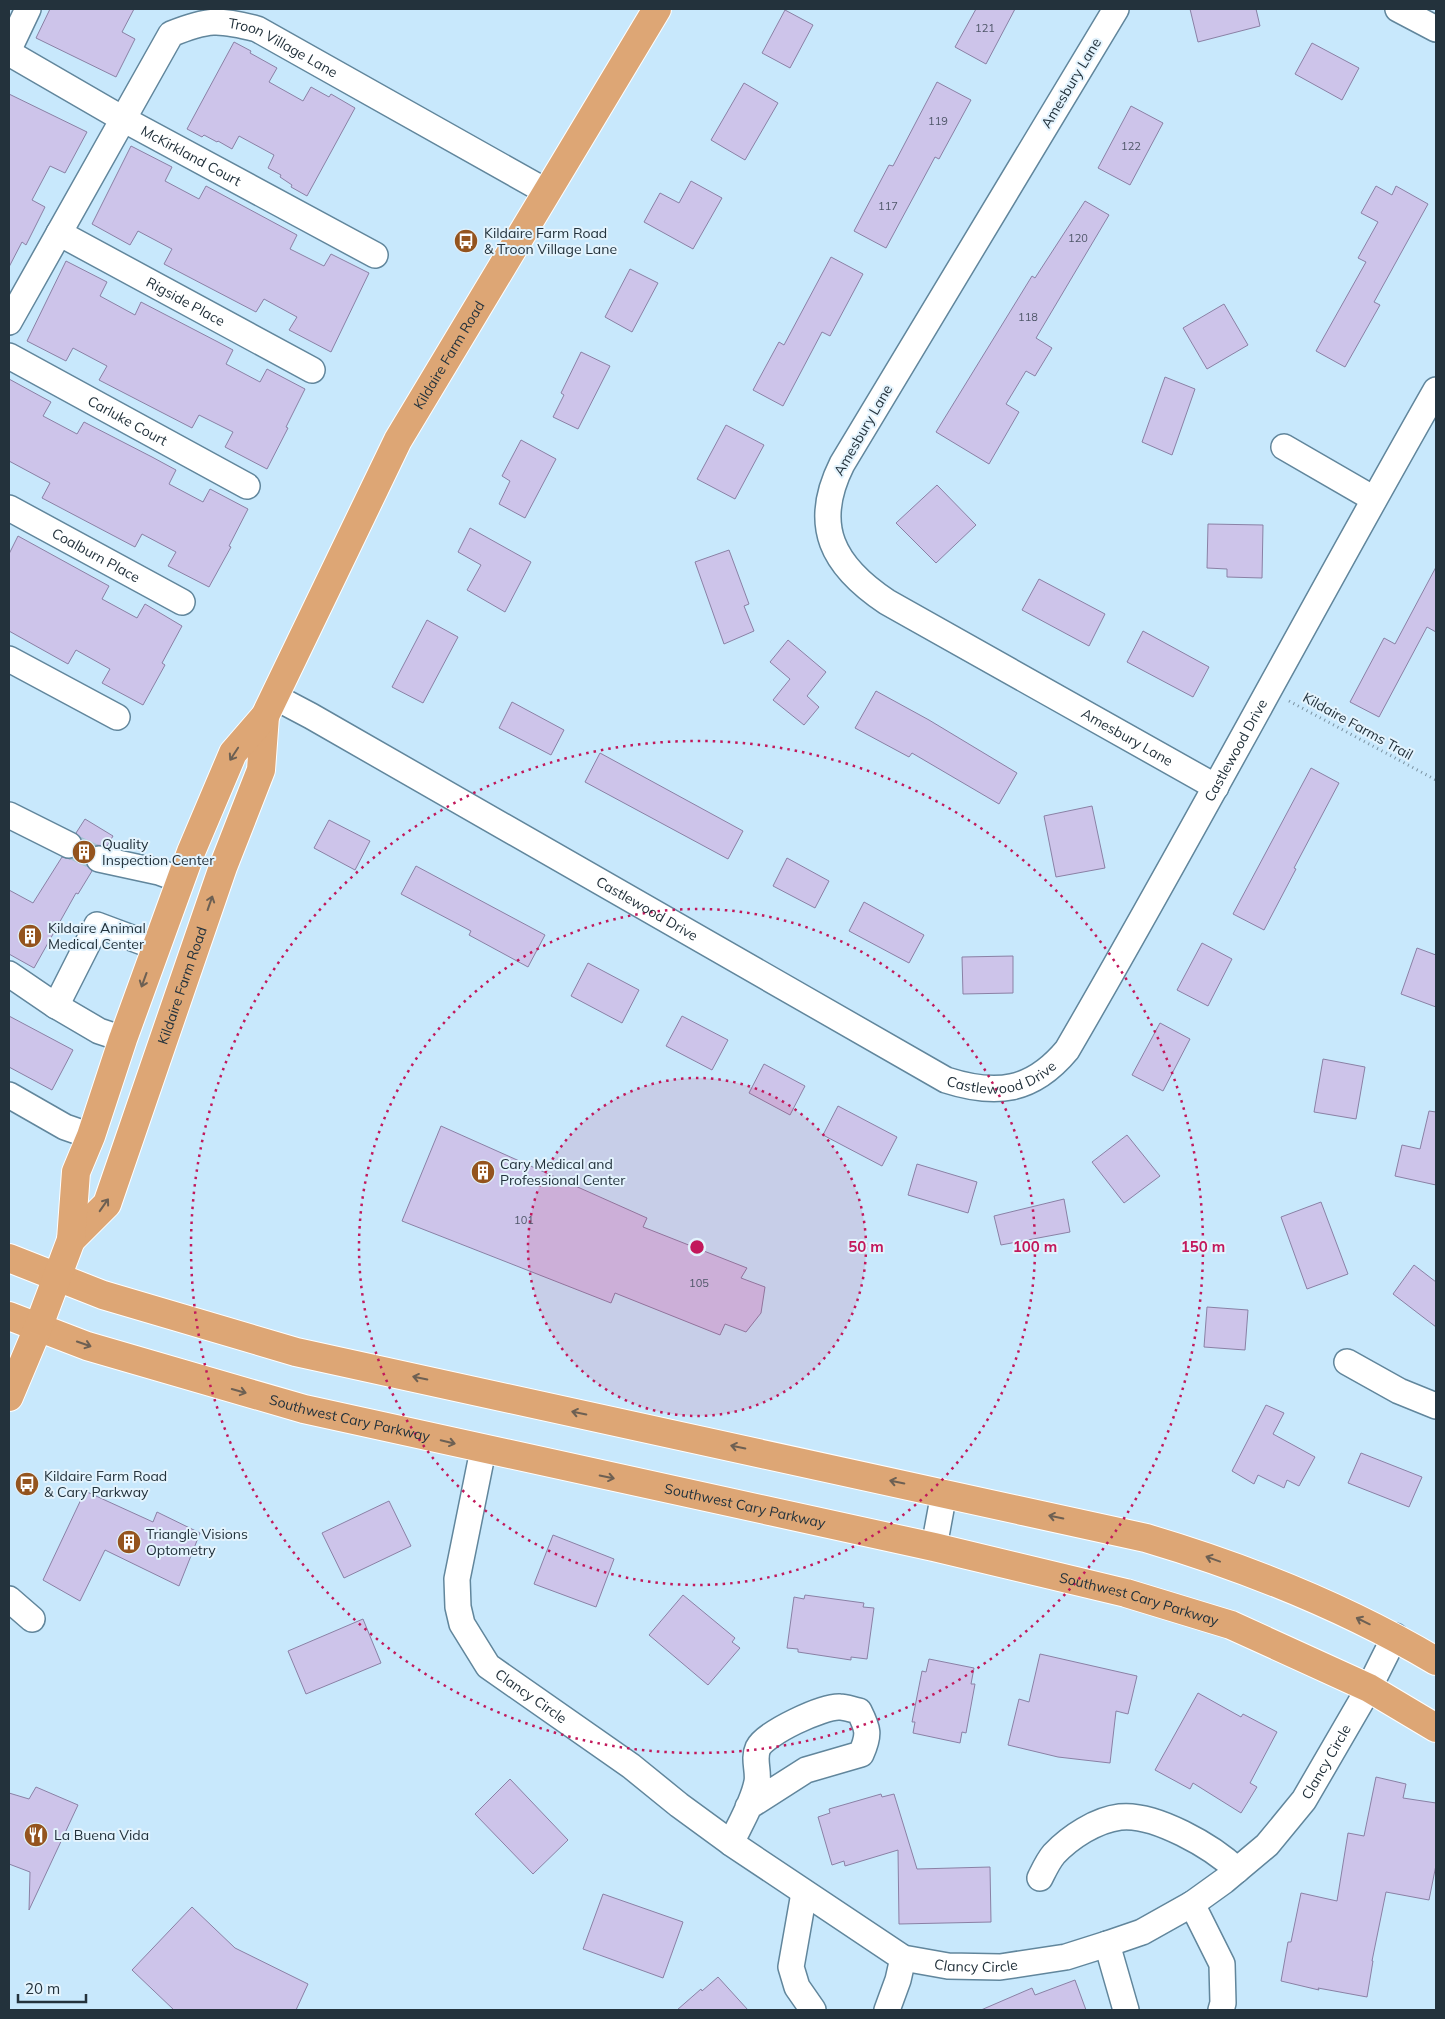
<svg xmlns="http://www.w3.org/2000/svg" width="1445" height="2019" viewBox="0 0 1445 2019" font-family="Mulish,sans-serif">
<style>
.building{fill:#cdc4ea;stroke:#8a81a5}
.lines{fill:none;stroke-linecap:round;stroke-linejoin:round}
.minor-tunnel{stroke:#a7c4d6;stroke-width:25;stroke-dasharray:25 12;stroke-linecap:butt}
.minor-casing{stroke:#61869c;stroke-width:28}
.major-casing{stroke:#fff;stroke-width:30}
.path{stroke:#7a92a1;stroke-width:3;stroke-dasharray:1 4;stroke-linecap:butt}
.minor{stroke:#fff;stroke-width:25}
.major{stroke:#dda675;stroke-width:28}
.oneway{stroke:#6d6053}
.ring{fill:none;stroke:#c2185b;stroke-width:2.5;stroke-dasharray:2.5 5}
.labels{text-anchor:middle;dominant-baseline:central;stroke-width:4;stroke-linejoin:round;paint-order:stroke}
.number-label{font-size:11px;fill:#4e5668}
.street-label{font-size:14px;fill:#23323c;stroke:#e3f3fd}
.poi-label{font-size:14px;fill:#23323c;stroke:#e3f3fd;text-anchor:start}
.centre{fill:#c2185b;stroke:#e3f3fd;stroke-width:2.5}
.ring-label{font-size:15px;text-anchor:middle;font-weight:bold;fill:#c2185b;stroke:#e3f3fd;stroke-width:4;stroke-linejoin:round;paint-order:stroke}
</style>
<rect width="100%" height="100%" fill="#c8e8fc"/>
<g class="building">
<path d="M 50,9 L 134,9 L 122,32 L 135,39 L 116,77 L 36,38 Z"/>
<path d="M 976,9 L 1015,9 L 986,64 L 955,47 Z"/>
<path d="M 1190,9 L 1256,9 L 1260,26 L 1198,42 Z"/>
<path d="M 785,10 L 813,25 L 790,68 L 762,53 Z"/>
<path d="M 234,42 L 251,51 L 250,53 L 277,68 L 269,82 L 303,101 L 311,87 L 329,97 L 331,94 L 355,108 L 307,196 L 291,187 L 292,185 L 280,177 L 281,175 L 268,168 L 274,155 L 239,136 L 232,149 L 218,141 L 217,142 L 204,135 L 202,137 L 187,129 Z"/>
<path d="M 1312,43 L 1359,68 L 1342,100 L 1295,74 Z"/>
<path d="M 937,82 L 971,100 L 939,159 L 935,157 L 886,248 L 854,231 L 889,165 L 893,166 Z"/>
<path d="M 744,83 L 778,103 L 745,160 L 711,140 Z"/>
<path d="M 9,94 L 87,132 L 65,173 L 50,166 L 32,200 L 45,207 L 26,245 L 22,242 L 9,267 Z"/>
<path d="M 1131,106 L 1163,123 L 1130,185 L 1098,168 Z"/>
<path d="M 131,146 L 172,167 L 165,181 L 199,199 L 206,186 L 297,235 L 290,249 L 324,266 L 331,254 L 369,273 L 331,352 L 289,330 L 297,317 L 264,299 L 256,312 L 164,264 L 172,249 L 138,231 L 130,245 L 92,224 Z"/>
<path d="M 691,181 L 722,198 L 693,249 L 644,222 L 660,193 L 679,203 Z"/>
<path d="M 1376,186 L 1392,195 L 1396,186 L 1428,204 L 1374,302 L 1380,305 L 1345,367 L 1316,351 L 1366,262 L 1358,258 L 1378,222 L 1361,213 Z"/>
<path d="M 1085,201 L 1109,215 L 1036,338 L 1052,348 L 1035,376 L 1026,371 L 1006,404 L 1019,412 L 989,464 L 936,432 L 1032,276 L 1035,278 Z"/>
<path d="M 831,257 L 863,274 L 830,336 L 822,332 L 783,406 L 753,390 L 779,342 L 784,345 Z"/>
<path d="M 66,261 L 107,282 L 100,296 L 135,315 L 141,302 L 218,342 L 233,350 L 226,364 L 260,382 L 267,369 L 305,389 L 286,427 L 288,428 L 267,469 L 225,447 L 233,432 L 199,415 L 192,428 L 99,380 L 107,366 L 73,348 L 66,361 L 27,341 Z"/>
<path d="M 630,269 L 658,283 L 632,332 L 605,317 Z"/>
<path d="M 1224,304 L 1248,345 L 1207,369 L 1183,328 Z"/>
<path d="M 581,352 L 610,366 L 578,429 L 553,417 L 564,395 L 561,393 Z"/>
<path d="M 1165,377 L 1195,389 L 1172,455 L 1142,442 Z"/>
<path d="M 9,379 L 51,402 L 43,416 L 77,434 L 84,422 L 152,457 L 176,470 L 169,484 L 203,502 L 210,489 L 248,509 L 229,546 L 231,547 L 209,587 L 168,566 L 176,552 L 142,534 L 135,547 L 42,498 L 50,483 L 9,461 Z"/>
<path d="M 726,425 L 764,445 L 735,499 L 697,479 Z"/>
<path d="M 521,440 L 556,459 L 525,518 L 499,504 L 510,481 L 502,476 Z"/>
<path d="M 937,485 L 976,525 L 936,563 L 896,523 Z"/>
<path d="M 1208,524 L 1263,525 L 1262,578 L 1227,577 L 1227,569 L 1207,568 Z"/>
<path d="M 470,528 L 531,562 L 505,612 L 467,590 L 481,565 L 458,552 Z"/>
<path d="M 18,536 L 109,586 L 102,599 L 137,618 L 145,604 L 182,626 L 162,663 L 165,665 L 143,705 L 102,683 L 110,669 L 76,650 L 68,664 L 9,631 L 9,554 Z"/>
<path d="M 729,550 L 749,604 L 744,606 L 754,631 L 724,644 L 695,562 Z"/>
<path d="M 1436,567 L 1436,632 L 1427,627 L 1379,717 L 1350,702 L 1384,638 L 1395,644 Z"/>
<path d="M 1039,579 L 1105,614 L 1089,646 L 1022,610 Z"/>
<path d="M 427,620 L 458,637 L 423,703 L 392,687 Z"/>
<path d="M 1143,631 L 1209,667 L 1193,697 L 1127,662 Z"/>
<path d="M 788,640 L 826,672 L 807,696 L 819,707 L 804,725 L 773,700 L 790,679 L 770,662 Z"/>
<path d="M 876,691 L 929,720 L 1017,773 L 999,804 L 912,753 L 909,757 L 855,728 Z"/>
<path d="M 512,702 L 564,730 L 551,755 L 499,728 Z"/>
<path d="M 600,753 L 743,831 L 728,859 L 585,782 Z"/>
<path d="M 1311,768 L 1339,783 L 1294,868 L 1296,869 L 1264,930 L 1233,914 Z"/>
<path d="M 1092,806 L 1105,868 L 1056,877 L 1044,816 Z"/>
<path d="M 85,819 L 113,836 L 107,846 L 95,845 L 88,850 L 85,856 L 85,863 L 92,871 L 78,894 L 76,893 L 34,968 L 9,954 L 9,890 L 33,903 L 62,857 L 70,859 L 76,857 L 82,852 L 83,844 L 81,838 L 76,833 Z"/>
<path d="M 329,820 L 370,841 L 355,870 L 314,848 Z"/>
<path d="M 787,858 L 829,881 L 815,908 L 773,886 Z"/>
<path d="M 416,866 L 545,935 L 528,967 L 469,935 L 471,931 L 401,894 Z"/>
<path d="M 864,902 L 924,935 L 909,963 L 849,931 Z"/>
<path d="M 1202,943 L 1232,959 L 1208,1006 L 1177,990 Z"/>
<path d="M 1417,948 L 1436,955 L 1436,1007 L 1401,994 Z"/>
<path d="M 1013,956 L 1013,993 L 963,994 L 962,957 Z"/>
<path d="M 588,963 L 639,990 L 622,1023 L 571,996 Z"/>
<path d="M 9,1016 L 73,1050 L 52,1090 L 9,1067 Z"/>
<path d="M 682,1016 L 728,1040 L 712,1070 L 666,1046 Z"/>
<path d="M 1160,1023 L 1190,1039 L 1163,1091 L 1132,1075 Z"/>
<path d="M 1323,1059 L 1365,1067 L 1356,1119 L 1314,1112 Z"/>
<path d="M 764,1064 L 805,1086 L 790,1115 L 749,1093 Z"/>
<path d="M 838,1106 L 897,1137 L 882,1166 L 823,1135 Z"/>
<path d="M 1429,1111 L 1436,1112 L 1436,1185 L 1395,1176 L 1402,1145 L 1420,1149 Z"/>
<path d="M 441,1126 L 647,1218 L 643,1227 L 747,1268 L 741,1278 L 765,1287 L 761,1313 L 746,1332 L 725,1324 L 720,1335 L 615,1293 L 611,1303 L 402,1221 Z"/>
<path d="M 1127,1135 L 1160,1176 L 1124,1203 L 1092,1162 Z"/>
<path d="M 917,1164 L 977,1182 L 968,1213 L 908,1195 Z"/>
<path d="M 1064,1199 L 1070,1232 L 1001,1245 L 994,1216 Z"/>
<path d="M 1321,1202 L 1348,1274 L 1307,1289 L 1281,1217 Z"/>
<path d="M 1414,1265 L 1436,1282 L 1436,1327 L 1393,1294 Z"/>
<path d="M 1207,1307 L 1248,1310 L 1245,1350 L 1204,1347 Z"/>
<path d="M 1266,1405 L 1284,1413 L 1273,1434 L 1315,1457 L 1299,1486 L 1287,1480 L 1284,1488 L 1258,1475 L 1254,1484 L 1232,1471 Z"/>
<path d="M 1361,1453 L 1422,1477 L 1409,1507 L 1348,1483 Z"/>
<path d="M 85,1491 L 153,1522 L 157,1512 L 200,1533 L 179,1586 L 105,1550 L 80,1601 L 43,1580 Z"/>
<path d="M 389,1501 L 411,1546 L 344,1578 L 322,1533 Z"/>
<path d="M 553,1535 L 614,1559 L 596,1607 L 534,1584 Z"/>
<path d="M 683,1595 L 735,1638 L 732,1642 L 740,1648 L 708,1685 L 649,1635 Z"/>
<path d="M 805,1595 L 864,1603 L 863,1607 L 874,1608 L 867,1659 L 851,1657 L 851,1660 L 798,1652 L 798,1649 L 787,1648 L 794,1597 L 804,1599 Z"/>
<path d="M 363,1619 L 381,1663 L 306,1694 L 288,1651 Z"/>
<path d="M 1040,1654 L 1137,1676 L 1128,1714 L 1116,1711 L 1110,1763 L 1058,1757 L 1008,1745 L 1019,1699 L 1029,1702 Z"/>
<path d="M 929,1659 L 974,1668 L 971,1684 L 975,1684 L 966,1733 L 962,1732 L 960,1743 L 913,1733 L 915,1722 L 912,1722 L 922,1671 L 926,1672 Z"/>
<path d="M 1198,1693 L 1241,1717 L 1243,1714 L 1277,1732 L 1250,1783 L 1257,1787 L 1241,1813 L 1193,1783 L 1190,1789 L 1155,1770 Z"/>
<path d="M 1376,1777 L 1406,1784 L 1403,1798 L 1436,1803 L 1436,1865 L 1429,1900 L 1386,1892 L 1372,1961 L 1373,1961 L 1367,1997 L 1318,1988 L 1319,1990 L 1281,1981 L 1288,1942 L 1291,1942 L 1301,1893 L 1337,1901 L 1348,1833 L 1364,1836 Z"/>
<path d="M 510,1779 L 568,1840 L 533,1874 L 475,1814 Z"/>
<path d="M 36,1787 L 78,1805 L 29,1910 L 30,1872 L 9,1864 L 9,1793 L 29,1799 Z"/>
<path d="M 881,1794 L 882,1797 L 894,1794 L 917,1869 L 990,1867 L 991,1922 L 899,1924 L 898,1850 L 845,1866 L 844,1861 L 832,1865 L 818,1817 L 830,1813 L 829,1809 Z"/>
<path d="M 603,1894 L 683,1922 L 663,1978 L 583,1949 Z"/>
<path d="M 192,1907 L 235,1948 L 308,1984 L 296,2010 L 174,2010 L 132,1970 Z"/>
<path d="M 718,1977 L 748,2010 L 677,2010 L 701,1989 L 702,1991 Z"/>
<path d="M 1075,1980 L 1086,2010 L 981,2010 L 1032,1988 L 1035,1995 Z"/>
</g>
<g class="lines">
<path class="minor-tunnel" d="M 69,845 L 99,859"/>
<g class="minor-casing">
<g id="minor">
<path id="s1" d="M 1116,9 L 842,464 C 811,526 833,566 887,602 L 1216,787"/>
<path d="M 1398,9 L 1436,29"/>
<path d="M 9,49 L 28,9"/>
<path id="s2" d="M 9,53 L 123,119 L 375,255"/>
<path id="s3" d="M 59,233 L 312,370"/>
<path id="s4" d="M 9,322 L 171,34 C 208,19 218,19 257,29 L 547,192"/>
<path id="s5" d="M 9,356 L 247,486"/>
<path d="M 1284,447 L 1374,499"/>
<path id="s6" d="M 9,508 L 182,602"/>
<path d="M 9,659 L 117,717"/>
<path id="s7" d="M 275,697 L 311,716 L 946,1080 C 996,1096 1032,1092 1067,1050 C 1194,832 1311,609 1436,390"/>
<path d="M 9,815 L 69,845"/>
<path d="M 99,859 L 159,872 L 181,880"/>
<path d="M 9,974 L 53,1004 L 99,1031 L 123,1039"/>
<path d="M 56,1006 L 97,925 L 156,947"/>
<path d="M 9,1095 L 65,1127 L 91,1136"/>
<path d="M 1347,1362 L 1399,1391 L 1436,1406"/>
<path id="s8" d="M 483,1450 L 457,1579 L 458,1607 L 462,1624 L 488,1666 L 631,1766 L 679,1805 L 731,1843"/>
<path d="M 934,1547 L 944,1493"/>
<path d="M 9,1599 L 32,1619"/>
<path id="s9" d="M 748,1807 L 806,1770 L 861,1754 C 870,1734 868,1729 859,1711 C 853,1710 846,1707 840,1707 C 823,1706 765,1733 758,1748 C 753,1759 759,1771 757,1782 C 753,1803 740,1824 731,1843 L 903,1958 L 948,1966 L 1000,1967 L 1066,1957 L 1107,1944 L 1142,1932 L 1192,1904 L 1224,1881 L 1267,1845 L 1304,1800 L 1369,1688 L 1395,1636"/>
<path d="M 1040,1878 C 1044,1870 1048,1861 1054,1854 C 1070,1837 1096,1820 1120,1817 C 1155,1813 1213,1847 1237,1870"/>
<path d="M 804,1893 L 791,1967 L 797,1987 L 813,2010"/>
<path d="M 1192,1904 L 1222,1964 L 1223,2003 L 1221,2010"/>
<path d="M 1107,1944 L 1126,2010"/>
<path d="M 887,2010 L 898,1980 L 903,1958"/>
</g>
</g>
<g class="major-casing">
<g id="major">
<path id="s10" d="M 71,1240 L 107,1204 L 223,867 L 261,770 L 265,716"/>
<path d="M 9,1258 L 103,1295 L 296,1352 L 1146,1538 C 1247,1568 1345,1607 1436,1661"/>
<path id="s11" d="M 9,1316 L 87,1346 L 304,1409 L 934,1547 L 1126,1593 L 1231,1625 L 1369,1688 L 1436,1728"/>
<path id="s12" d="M 9,1397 L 38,1328 L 71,1240 L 76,1172 L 91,1136 L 123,1039 L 191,852 L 233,753 L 265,716 L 398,440 L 657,9"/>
</g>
</g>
<path class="path" d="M 1289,701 L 1436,780"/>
<use href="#minor" class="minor"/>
<use href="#major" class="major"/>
</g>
<defs><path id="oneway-shaft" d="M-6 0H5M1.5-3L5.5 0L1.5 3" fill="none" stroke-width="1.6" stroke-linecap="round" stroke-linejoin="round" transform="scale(1.25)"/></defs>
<g class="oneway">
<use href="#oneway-shaft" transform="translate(234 754) rotate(123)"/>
<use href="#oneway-shaft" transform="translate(210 903) rotate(-71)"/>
<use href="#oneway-shaft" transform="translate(144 980) rotate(110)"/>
<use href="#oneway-shaft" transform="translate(104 1205) rotate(-55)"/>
<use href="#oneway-shaft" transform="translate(84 1344) rotate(19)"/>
<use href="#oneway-shaft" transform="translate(420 1378) rotate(-168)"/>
<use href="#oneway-shaft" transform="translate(239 1391) rotate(16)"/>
<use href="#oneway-shaft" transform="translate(579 1413) rotate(-168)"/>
<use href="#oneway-shaft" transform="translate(448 1442) rotate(13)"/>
<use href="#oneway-shaft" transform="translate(738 1447) rotate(-168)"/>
<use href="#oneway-shaft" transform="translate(607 1477) rotate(12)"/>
<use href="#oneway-shaft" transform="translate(897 1482) rotate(-168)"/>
<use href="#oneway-shaft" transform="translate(1056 1517) rotate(-168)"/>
<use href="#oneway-shaft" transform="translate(1213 1559) rotate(-160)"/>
<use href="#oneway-shaft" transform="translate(1363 1621) rotate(-154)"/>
</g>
<circle cx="697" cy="1247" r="169" fill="#c2185b" fill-opacity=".12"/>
<g class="ring">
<circle cx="697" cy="1247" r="169"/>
<circle cx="697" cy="1247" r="338"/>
<circle cx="697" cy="1247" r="506"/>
</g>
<defs>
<g id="bus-disc" transform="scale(1.25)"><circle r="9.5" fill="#94541e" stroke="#e3f3fd"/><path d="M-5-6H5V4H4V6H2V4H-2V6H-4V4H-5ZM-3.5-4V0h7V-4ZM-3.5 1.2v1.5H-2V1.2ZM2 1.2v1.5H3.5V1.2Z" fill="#fff"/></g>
<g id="building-disc" transform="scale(1.25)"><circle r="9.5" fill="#94541e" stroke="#e3f3fd"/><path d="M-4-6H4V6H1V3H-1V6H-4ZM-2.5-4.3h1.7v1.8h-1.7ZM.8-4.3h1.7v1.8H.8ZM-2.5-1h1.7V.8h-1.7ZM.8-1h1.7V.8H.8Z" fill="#fff"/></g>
<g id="restaurant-disc" transform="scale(1.25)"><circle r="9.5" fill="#94541e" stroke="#e3f3fd"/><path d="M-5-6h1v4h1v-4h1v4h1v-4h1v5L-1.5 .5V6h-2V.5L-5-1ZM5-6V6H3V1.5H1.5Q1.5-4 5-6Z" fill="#fff"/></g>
</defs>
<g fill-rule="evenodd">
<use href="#bus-disc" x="466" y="241"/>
<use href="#building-disc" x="84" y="852"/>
<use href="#building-disc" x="30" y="936"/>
<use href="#building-disc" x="483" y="1172"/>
<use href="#bus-disc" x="27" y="1484"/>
<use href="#building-disc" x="129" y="1542"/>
<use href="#restaurant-disc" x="36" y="1835"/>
</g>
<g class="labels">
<g class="number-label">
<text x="985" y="28">121</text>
<text x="938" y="121">119</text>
<text x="1131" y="146">122</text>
<text x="888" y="206">117</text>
<text x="1078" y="238">120</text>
<text x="1028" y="317">118</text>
<text x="524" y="1220">101</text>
<text x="699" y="1283">105</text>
</g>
<g class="street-label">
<text stroke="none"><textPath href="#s4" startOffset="450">Troon Village Lane</textPath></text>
<text transform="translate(1071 83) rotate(-59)">Amesbury Lane</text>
<text stroke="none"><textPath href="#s2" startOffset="209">McKirkland Court</textPath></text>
<text stroke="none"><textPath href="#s3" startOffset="144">Rigside Place</textPath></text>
<text stroke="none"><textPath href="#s12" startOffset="1139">Kildaire Farm Road</textPath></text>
<text stroke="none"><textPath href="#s5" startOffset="135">Carluke Court</textPath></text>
<text transform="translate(863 430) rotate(-60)">Amesbury Lane</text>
<text stroke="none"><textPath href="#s6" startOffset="99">Coalburn Place</textPath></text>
<text transform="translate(1358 726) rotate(29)">Kildaire Farms Trail</text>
<text stroke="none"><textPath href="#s1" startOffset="970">Amesbury Lane</textPath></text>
<text stroke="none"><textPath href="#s7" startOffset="1251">Castlewood Drive</textPath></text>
<text stroke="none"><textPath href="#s7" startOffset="428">Castlewood Drive</textPath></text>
<text stroke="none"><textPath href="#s10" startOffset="282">Kildaire Farm Road</textPath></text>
<text stroke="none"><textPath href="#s7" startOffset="831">Castlewood Drive</textPath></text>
<text stroke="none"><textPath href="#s11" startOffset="356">Southwest Cary Parkway</textPath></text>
<text stroke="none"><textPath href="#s11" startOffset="761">Southwest Cary Parkway</textPath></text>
<text stroke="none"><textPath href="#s11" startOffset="1166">Southwest Cary Parkway</textPath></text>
<text stroke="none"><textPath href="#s8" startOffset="279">Clancy Circle</textPath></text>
<text stroke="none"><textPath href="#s9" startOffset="1092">Clancy Circle</textPath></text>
<text stroke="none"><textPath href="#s9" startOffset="666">Clancy Circle</textPath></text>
</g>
<g class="poi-label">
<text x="484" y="233">Kildaire Farm Road<tspan x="484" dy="16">&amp; Troon Village Lane</tspan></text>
<text x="102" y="844">Quality<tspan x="102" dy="16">Inspection Center</tspan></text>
<text x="48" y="928">Kildaire Animal<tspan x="48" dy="16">Medical Center</tspan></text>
<text x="500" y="1164">Cary Medical and<tspan x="500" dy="16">Professional Center</tspan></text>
<text x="44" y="1476">Kildaire Farm Road<tspan x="44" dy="16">&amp; Cary Parkway</tspan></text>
<text x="146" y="1534">Triangle Visions<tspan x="146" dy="16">Optometry</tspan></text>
<text x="54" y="1835">La Buena Vida</text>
</g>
</g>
<circle cx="697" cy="1247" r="8" class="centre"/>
<g class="ring-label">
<text x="866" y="1252">50 m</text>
<text x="1035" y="1252">100 m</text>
<text x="1203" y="1252">150 m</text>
</g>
<rect width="1445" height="2019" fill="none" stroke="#23323c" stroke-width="20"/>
<path d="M18 1994v8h68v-8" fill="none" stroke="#23323c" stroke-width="2.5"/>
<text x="25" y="1994" font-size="15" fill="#23323c" stroke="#e3f3fd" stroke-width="4" paint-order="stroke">20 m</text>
</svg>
